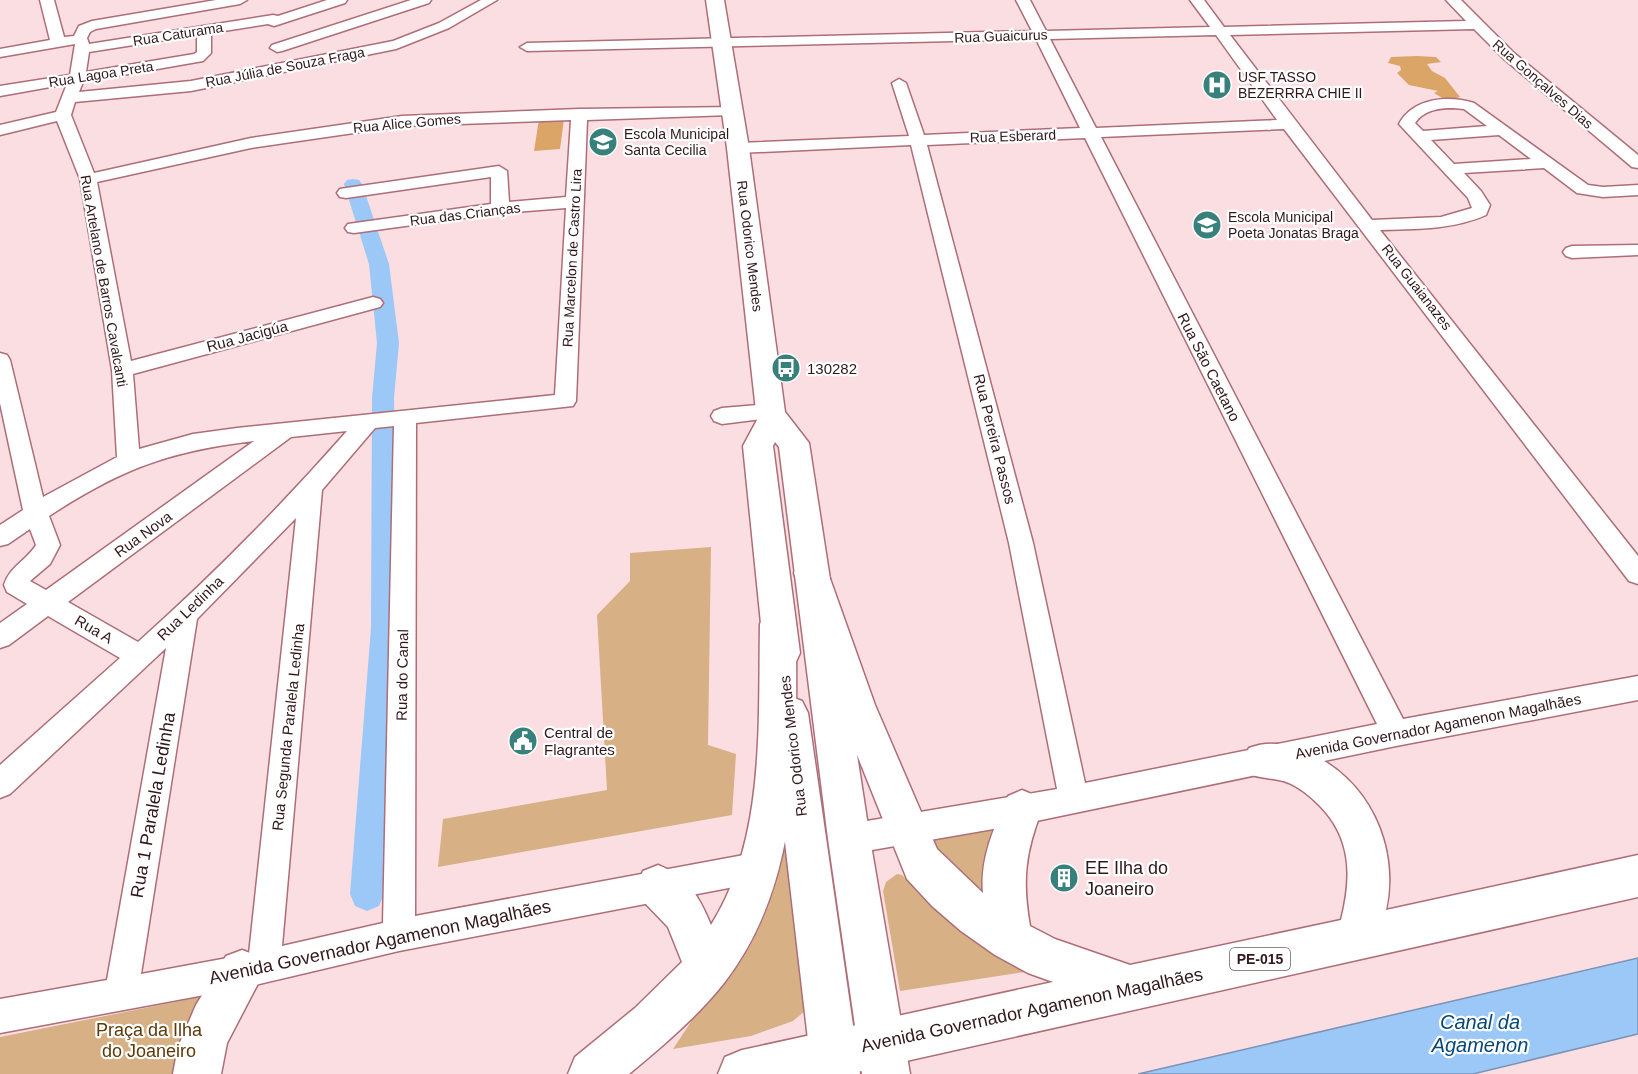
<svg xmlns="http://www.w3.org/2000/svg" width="1638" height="1074" viewBox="0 0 1638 1074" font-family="Helvetica,sans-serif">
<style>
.green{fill:#d7b085}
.forest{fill:#daa567}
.water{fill:#9bc8f6;stroke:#7b93b5;stroke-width:1.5}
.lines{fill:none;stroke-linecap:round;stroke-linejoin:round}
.canal{fill:#9bc8f6;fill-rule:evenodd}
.street-casing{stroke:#ad6e78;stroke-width:3}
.secondary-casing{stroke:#ad6e78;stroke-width:3}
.highway-casing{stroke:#ad6e78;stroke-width:3}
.street{fill:#fff;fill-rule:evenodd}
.secondary{fill:#fff;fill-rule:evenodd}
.highway{fill:#fff;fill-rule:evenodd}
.labels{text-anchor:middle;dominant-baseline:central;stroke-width:4.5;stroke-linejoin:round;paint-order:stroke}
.far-street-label{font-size:14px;fill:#31181d;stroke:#fff}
.far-poi-label{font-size:14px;fill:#31181d;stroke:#fff;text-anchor:start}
.shield{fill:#fff;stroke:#6f5d61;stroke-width:1.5}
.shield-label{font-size:14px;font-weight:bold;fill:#31181d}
.street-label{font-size:15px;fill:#31181d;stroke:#fff}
.poi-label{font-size:15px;fill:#31181d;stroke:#fff;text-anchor:start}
.near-street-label{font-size:18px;fill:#31181d;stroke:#fff}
.near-poi-label{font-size:18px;fill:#31181d;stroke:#fff;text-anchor:start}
.near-park-label{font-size:18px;fill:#5d3907;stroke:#fff}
.near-water-label{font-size:20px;font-style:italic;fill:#06487a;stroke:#fff}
</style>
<rect width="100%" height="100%" fill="#fbdee1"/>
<g class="green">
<path d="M 711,547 L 708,745 L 736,754 L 732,815 L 438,867 L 443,819 L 607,790 L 597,615 L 630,581 L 630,553 Z"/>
<path d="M 972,820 L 998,829 L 998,915 L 919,844 Z"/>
<path d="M 787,823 L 811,1006 L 793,1021 L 751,1036 L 673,1049 L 708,996 Z"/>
<path d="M 897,874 L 902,875 L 921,894 L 1031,970 L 1025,972 L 900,991 L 883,891 L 886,882 Z"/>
<path d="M 205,996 L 175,1074 L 0,1074 L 0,1037 Z"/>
</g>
<g class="forest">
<path d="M 1417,56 L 1436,57 L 1441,62 L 1427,64 L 1432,71 L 1445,78 L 1460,97 L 1447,101 L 1434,93 L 1438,91 L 1409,85 L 1397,73 L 1401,70 L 1400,66 L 1388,63 L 1391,57 Z"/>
<path d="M 539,119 L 564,119 L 560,149 L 534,151 Z"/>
</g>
<path class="water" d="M 1638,958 L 1638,1034 L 1473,1074 L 1138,1074 Z"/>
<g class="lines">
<path class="canal" d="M 353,179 L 359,180 L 362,184 L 389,264 L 399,343 L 394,398 L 399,628 L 384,894 L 379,906 L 367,911 L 355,906 L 350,894 L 371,628 L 372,398 L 377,343 L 369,264 L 344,184 L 347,180 Z"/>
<g class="street-casing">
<g id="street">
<path d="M 40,0 L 54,0 L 64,37 L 74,36 L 79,26 L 92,21 L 216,0 L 247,0 L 240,4 L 96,29 L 90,32 L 87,38 L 89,44 L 273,15 L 278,16 L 327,0 L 347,0 L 345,3 L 274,26 L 268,24 L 211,33 L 211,53 L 203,61 L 83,82 L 79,92 L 191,81 L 393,41 L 439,23 L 481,0 L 497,0 L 449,28 L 396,49 L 191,91 L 75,102 L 71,115 L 94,173 L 251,138 L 402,116 L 579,109 L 736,107 L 739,110 L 736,113 L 731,115 L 587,120 L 576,401 L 573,406 L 416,423 L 415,916 L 760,852 L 771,856 L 775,867 L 771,878 L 760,882 L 399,951 L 242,988 L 0,1033 L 0,999 L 107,980 L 166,648 L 10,794 L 0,798 L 0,765 L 120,658 L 48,616 L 9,645 L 0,648 L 0,623 L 27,604 L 7,592 L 4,585 C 10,566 26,561 36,545 L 30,529 L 8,544 L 0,546 L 0,525 L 23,510 L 0,403 L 0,353 L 7,355 L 10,360 L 43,497 L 117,457 L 112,370 L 80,179 L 57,121 L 0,135 L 0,125 L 56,112 L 67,84 L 0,96 L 0,86 L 70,75 L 75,44 L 0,57 L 0,49 L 50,40 ZM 197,35 L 197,52 L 194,54 L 86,72 L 89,52 ZM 571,120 L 566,197 L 509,202 L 507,171 L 499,166 L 346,188 L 340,189 L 337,193 L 340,197 L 346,198 L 491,177 L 491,204 L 348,224 L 345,228 L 348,232 L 354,233 L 500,213 L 566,208 L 555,395 L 237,428 L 193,434 L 139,449 L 133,374 L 380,307 L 383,303 L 380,299 L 373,297 L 131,361 L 97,182 L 251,148 L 402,126 ZM 394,426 L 383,923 L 282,946 L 322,490 L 375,428 ZM 347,431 C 282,505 212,576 138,642 L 68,602 L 291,437 ZM 254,441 L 46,590 L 30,581 L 50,564 L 60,545 L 49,516 C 121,469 169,451 254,441 ZM 296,518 L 249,954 L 141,974 L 197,619 Z"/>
<path d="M 411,0 L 431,0 L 429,3 L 282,51 L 277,52 L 270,48 L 272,45 Z"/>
<path d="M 1016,0 L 1030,0 L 1046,31 L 1210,27 L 1190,0 L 1204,0 L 1224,27 L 1466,21 L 1446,0 L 1461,0 L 1514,53 L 1638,155 L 1638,168 L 1632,167 L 1504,59 L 1474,29 L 1230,35 L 1372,220 L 1441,217 L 1472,208 L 1468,198 L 1399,124 C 1413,98 1448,95 1474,103 L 1588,185 L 1603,187 L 1638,185 L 1638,195 L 1603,197 L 1577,193 L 1544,168 L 1464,173 L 1481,191 L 1490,205 L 1486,215 C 1452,230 1416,229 1380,230 L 1638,556 L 1638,584 L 1629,581 L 1284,129 L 1101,137 L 1403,719 L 1638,676 L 1638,700 L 1396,746 L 1022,824 L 849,854 L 838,849 L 834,839 L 838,829 L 849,824 L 1057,789 L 1009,543 L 911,145 L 738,153 L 730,148 L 738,143 L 909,136 L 892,83 L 899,79 L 906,83 L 924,135 L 1080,128 L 1036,39 L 527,51 L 520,47 L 527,43 L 1032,31 ZM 1216,35 L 1277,120 L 1096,128 L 1050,39 ZM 1453,108 L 1464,109 L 1487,126 L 1423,131 L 1415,123 C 1424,110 1439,108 1453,108 ZM 1499,135 L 1531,159 L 1454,164 L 1431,140 ZM 1085,138 L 1377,724 L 1085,783 L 1033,543 L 927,145 Z"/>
<path d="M 1638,245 L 1638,255 L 1572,258 L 1566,256 L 1563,252 L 1566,248 L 1572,246 Z"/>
<path d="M 770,404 L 778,407 L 781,412 L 778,417 L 722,424 L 714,421 L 711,416 L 714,411 L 722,408 Z"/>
</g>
</g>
<g class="secondary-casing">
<g id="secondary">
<path d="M 706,0 L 724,0 L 749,148 L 785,412 L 809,443 L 870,839 L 910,1074 L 862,1074 L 828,839 L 779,447 L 775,442 L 773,446 L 800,653 L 795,664 L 782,669 L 769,664 L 764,653 L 743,446 L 757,420 L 727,148 Z"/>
<path d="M 789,696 L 802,701 L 808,713 L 860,1074 L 812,1074 L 770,713 L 776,701 Z"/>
</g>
</g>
<g class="highway-casing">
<g id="highway">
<path d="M 811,559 L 823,563 L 828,573 L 875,705 L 937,849 L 983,893 C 980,858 994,828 1008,796 L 1022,790 L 1036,796 L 1042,810 C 1025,852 1022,881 1030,926 L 1055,939 L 1130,965 L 1341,920 C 1352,877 1352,838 1319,805 C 1310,796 1300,788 1289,783 C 1277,778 1262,779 1249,774 L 1243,761 L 1249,748 C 1269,740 1287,744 1306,752 C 1368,777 1400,846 1386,910 L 1638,855 L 1638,897 L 848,1074 L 718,1074 L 725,1057 L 742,1050 L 1053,982 L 1028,973 L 995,955 L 961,931 L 932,906 L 907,879 L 837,705 L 794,573 L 799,563 Z"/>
<path d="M 778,609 L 791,613 L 796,624 C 796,747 804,879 724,983 C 697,1017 663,1046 629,1074 L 568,1074 L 575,1057 L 635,1008 L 682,962 L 668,927 L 643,901 L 637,886 L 643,871 L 658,865 C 688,877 699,896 711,925 C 766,838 758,723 760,624 L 765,613 Z"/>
<path d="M 242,950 L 258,956 L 264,972 L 227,1043 L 221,1074 L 173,1074 L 178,1047 L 196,1005 L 226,956 Z"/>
</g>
</g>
<use href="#street" class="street"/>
<use href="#secondary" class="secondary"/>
<use href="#highway" class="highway"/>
</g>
<defs>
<g id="hospital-disc" transform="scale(1.5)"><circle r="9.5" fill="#38807b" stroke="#fff"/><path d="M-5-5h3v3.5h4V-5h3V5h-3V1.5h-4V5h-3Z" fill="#fff"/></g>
<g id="school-disc" transform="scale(1.5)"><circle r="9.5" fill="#38807b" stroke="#fff"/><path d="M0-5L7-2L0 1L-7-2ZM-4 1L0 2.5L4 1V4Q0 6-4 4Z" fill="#fff"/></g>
<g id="bus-disc" transform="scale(1.5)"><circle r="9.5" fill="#38807b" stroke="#fff"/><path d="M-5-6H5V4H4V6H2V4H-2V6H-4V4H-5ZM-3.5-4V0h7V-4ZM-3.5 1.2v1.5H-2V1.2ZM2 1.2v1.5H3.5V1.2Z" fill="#fff"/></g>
<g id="civic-disc" transform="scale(1.5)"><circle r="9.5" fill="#38807b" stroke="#fff"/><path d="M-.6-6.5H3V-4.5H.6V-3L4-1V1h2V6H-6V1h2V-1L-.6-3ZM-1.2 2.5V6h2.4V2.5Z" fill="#fff"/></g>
<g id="building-disc" transform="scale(1.5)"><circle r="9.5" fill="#38807b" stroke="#fff"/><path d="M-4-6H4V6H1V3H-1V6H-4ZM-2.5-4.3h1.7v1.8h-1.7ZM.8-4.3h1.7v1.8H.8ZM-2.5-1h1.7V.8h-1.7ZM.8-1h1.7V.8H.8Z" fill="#fff"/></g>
</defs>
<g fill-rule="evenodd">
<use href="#hospital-disc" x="1217" y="85"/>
<use href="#school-disc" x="603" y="142"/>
<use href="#school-disc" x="1207" y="225"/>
<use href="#bus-disc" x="786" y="368"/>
<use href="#civic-disc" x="523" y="741"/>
<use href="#building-disc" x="1064" y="878"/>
</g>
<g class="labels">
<g class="far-street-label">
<text transform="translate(178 34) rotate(-9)">Rua Caturama</text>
<text transform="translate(1001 36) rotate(-2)">Rua Guaicurus</text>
<text transform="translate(285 67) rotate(-11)">Rua Júlia de Souza Fraga</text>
<text transform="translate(101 74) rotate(-9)">Rua Lagoa Preta</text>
<text transform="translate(1543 84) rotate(41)">Rua Gonçalves Dias</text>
<text transform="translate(407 123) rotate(-5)">Rua Alice Gomes</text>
<text transform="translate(1013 136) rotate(-2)">Rua Esberard</text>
<text transform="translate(465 214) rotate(-7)">Rua das Crianças</text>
<text transform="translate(750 246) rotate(83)">Rua Odorico Mendes</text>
<text transform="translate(572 258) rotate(-87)">Rua Marcelon de Castro Lira</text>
<text transform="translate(104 281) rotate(80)">Rua Artelano de Barros Cavalcanti</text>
<text transform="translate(1417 287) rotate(52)">Rua Guaianazes</text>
</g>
<g class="far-poi-label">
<text x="1238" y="77">USF TASSO<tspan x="1238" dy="16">BEZERRRA CHIE II</tspan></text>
<text x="624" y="134">Escola Municipal<tspan x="624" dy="16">Santa Cecilia</tspan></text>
<text x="1228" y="217">Escola Municipal<tspan x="1228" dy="16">Poeta Jonatas Braga</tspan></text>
</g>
<rect class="shield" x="1230" y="948" width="60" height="22" rx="4.5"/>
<g class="shield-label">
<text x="1260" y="959">PE-015</text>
</g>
<g class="street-label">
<text transform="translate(247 336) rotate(-15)">Rua Jacigúa</text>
<text transform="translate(1209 367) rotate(63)">Rua São Caetano</text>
<text transform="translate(995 439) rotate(76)">Rua Pereira Passos</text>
<text transform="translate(143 534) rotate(-36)">Rua Nova</text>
<text transform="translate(190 608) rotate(-44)">Rua Ledinha</text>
<text transform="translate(94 629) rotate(30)">Rua A</text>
<text transform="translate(402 675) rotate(-89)">Rua do Canal</text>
<text transform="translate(1438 726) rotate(-11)">Avenida Governador Agamenon Magalhães</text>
<text transform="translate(288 727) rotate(-84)">Rua Segunda Paralela Ledinha</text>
<text transform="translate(793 746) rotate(-97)">Rua Odorico Mendes</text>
</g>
<g class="poi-label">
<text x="807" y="368">130282</text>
<text x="544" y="732">Central de<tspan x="544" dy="17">Flagrantes</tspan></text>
</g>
<g class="near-street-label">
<text transform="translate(153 805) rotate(-80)">Rua 1 Paralela Ledinha</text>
<text transform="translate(380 942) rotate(-12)">Avenida Governador Agamenon Magalhães</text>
<text transform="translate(1032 1010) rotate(-12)">Avenida Governador Agamenon Magalhães</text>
</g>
<g class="near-poi-label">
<text x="1085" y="868">EE Ilha do<tspan x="1085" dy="21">Joaneiro</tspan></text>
</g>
<g class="near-park-label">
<text x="149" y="1030">Praça da Ilha<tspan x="149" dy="21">do Joaneiro</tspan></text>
</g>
<g class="near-water-label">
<text x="1480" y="1022">Canal da<tspan x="1480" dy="23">Agamenon</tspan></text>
</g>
</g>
</svg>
